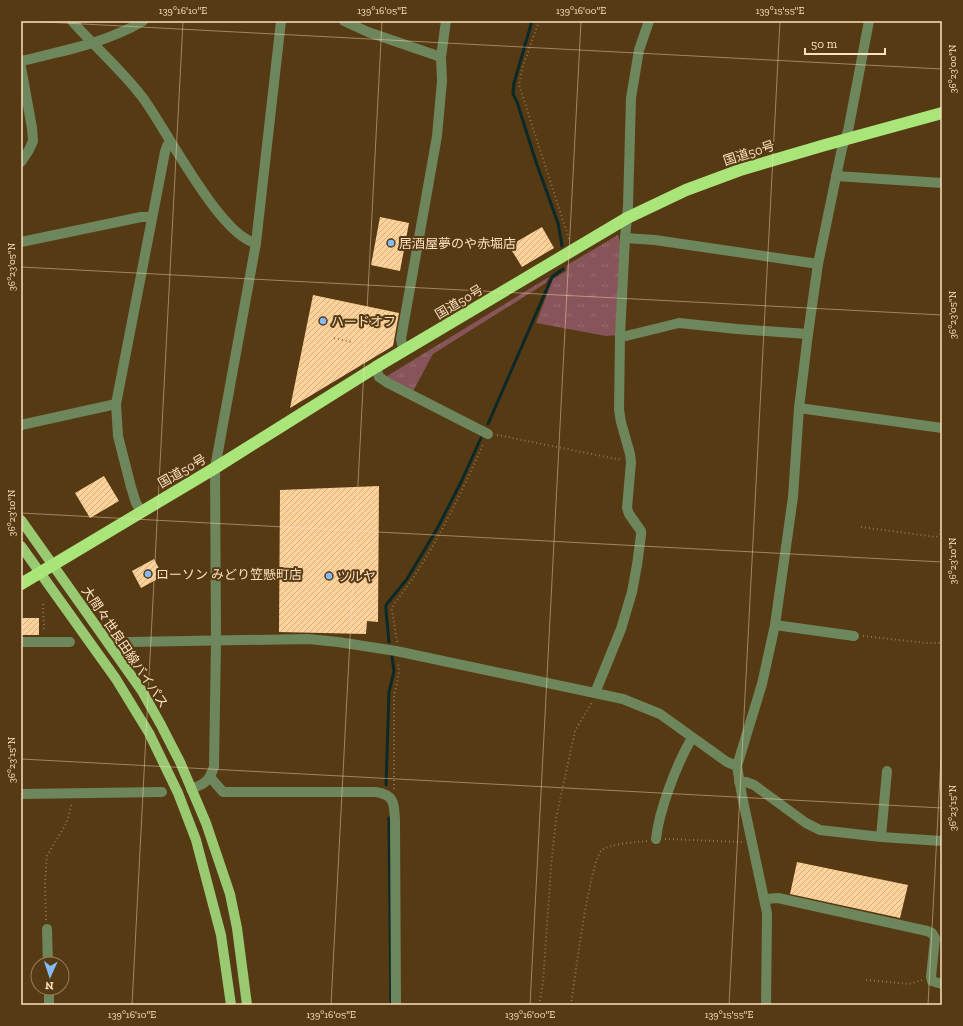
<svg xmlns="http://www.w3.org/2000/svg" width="963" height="1026" viewBox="0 0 963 1026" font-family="'Zilla Slab','Noto Sans JP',serif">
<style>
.grass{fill:url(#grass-tufts)}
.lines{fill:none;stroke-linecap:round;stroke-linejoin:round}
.stream{stroke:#0a2928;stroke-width:3}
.building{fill:url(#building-hatch)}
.path{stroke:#8f734f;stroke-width:2;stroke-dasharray:1 3;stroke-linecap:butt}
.minor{stroke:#6e865c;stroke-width:10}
.major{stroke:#99ca72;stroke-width:10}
.highway{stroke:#aae57a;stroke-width:12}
.ticks{fill:none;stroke:#fde1bf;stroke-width:1;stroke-opacity:0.45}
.poi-dot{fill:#84bcfb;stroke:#553a14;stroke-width:1.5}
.labels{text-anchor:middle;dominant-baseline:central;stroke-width:4;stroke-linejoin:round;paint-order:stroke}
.street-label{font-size:13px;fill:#fde1bf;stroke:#553a14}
.poi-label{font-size:13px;fill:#fde1bf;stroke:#553a14;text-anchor:start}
.neatline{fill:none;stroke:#fde1bf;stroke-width:1.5}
.ticks-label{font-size:10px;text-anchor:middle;fill:#fde1bf}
</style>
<defs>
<pattern id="grass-tufts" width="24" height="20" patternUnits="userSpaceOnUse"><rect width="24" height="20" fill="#865459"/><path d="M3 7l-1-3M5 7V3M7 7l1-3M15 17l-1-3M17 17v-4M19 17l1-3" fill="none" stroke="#986c6f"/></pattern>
<pattern id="building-hatch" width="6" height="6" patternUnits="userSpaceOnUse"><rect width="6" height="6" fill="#fdd19a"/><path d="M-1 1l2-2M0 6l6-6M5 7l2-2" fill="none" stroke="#d1ae82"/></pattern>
</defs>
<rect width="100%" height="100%" fill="#553a14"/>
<g class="grass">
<path d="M 618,235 L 621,245 L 616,335 L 606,336 L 536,323 L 553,279 L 566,271 L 567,265 Z"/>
<path d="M 549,277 L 546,283 L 433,354 L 412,393 L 389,380 L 387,376 Z"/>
</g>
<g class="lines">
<g class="stream">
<path d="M 532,21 L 514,83 L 513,94 L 517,102 L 536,162 L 558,223 L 562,246"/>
<path d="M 488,424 L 552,277 L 563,269"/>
<path d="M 389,642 L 386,611 L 386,605 L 407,579 L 437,529 L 462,480 L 481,438"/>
<path d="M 386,785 L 389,692 L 394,671 L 392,656"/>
<path d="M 389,818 L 391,1005"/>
</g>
</g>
<g class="building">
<path d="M 380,217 L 409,223 L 400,271 L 371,265 Z"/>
<path d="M 542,227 L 554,248 L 522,267 L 509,246 Z"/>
<path d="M 313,295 L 399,313 L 393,346 L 290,408 Z"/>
<path d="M 104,476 L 119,501 L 90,518 L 75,493 Z"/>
<path d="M 379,486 L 378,622 L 367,621 L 366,634 L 279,632 L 280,490 Z"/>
<path d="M 154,559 L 163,576 L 141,588 L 132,571 Z"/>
<rect x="21" y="618" width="18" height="17"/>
<path d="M 797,862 L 908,885 L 900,918 L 790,894 Z"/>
</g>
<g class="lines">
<g class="path">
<path d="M 539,21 L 522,69 L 519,85 L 569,239"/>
<path d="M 334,338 L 352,342"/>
<path d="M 497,435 L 622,460"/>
<path d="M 861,527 L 936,537 L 940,534 L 942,516"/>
<path d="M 43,604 L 44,632"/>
<path d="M 863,636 L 927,643 L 942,643"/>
<path d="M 397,642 L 392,610 L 394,604 C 432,556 458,499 484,443"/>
<path d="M 394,789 L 394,697 L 399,672 L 398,662"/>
<path d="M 665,839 L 743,842"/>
<path d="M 46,920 L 45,884 L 47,856 L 67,822 L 72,803"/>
<path d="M 866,980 L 909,984 L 922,980"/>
<path d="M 539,1005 L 543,983 L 551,867 L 556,818 L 575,731 L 592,702"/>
<path d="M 571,1005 C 574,983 590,859 602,850 C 609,844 637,842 647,841"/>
</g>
<g class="minor">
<path d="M 72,21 C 95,47 122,70 143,98 C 166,129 220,236 256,243"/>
<path d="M 344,21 L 368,32 L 441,57"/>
<path d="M 21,61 C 63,51 106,43 143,21"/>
<path d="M 21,67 L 32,128 L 33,141 L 29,150 L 21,162"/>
<path d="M 836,176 L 942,183"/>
<path d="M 625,238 L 655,240 L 818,264"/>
<path d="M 21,242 L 141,217 L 152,217"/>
<path d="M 620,336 L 626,336 L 679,323 L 737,329 L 808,334"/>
<path d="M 405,350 L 402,344 L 401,339 L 437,136 L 442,81 L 441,57 L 446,21"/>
<path d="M 376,367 L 379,377 L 388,383 L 488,434"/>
<path d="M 799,408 L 942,428"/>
<path d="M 21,425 L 116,404"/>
<path d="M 141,511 L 136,503 L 131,487 L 118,436 L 116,404 L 165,152 L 167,146 L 170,141"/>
<path d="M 775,625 L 854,636"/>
<path d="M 21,642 L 70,642"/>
<path d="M 115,651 L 129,642 L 308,639 L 338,642 L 396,651 L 623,699 L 660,714 L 727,762 L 737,766"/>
<path d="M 595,693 L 621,629 L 632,592 L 637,565 L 641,535 L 641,531 L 629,514 L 627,508 L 631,462 L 630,454 L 621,422 L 619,410 L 620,336 L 625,238 L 628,206 L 631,98 L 639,50 L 649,21"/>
<path d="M 210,777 L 223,792 L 376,792 C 395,795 394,804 395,820 L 396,1005"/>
<path d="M 739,782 L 746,782 L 754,785 L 806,823 L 820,830 L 881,837 L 942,841"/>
<path d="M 191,789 C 205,784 209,781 214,767 L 216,641 L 215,468 L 256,243 L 281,21"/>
<path d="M 21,794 L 162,792"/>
<path d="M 881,837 L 887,771"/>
<path d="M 656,839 C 659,810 677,763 692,738"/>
<path d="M 765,899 L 778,898 L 927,931 L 932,933 L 935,938 L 931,977 L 932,981 L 942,984"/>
<path d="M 47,929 L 48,964"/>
<path d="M 49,988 L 49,1005"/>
<path d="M 766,1005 L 767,913 L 742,796 L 737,766 L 762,684 L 775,625 L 793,497 L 799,408 L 808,334 L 818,264 L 842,148 L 848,131 L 869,21"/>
</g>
<g class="major">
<path d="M 21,520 L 142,691 L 161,725 L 180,762 L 206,823 L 230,894 L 237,928 L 247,1005"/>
<path d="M 21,546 L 116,679 L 149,733 L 178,793 L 196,840 L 221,935 L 231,1005"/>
</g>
<path class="highway" d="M 21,584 L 215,468 L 376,367 L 627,218 L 686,190 L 740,170 L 825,145 L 942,113"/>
</g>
<path class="ticks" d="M 26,21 L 942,69M 21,267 L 942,315M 21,513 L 942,562M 21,759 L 942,808M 132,1005 L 183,21M 331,1005 L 382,21M 530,1005 L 581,21M 729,1005 L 780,21M 928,1005 L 942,738"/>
<g class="poi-dot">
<circle cx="391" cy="243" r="4"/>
<circle cx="323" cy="321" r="4"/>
<circle cx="148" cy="574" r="4"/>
<circle cx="329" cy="576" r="4"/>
</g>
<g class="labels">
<g class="street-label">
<text transform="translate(749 153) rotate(-18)">国道50号</text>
<text transform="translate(459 302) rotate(-31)">国道50号</text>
<text transform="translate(182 471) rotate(-30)">国道50号</text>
<text transform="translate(125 647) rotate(56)">大間々世良田線バイパス</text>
</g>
<g class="poi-label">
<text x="399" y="243">居酒屋夢のや赤堀店</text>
<text x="331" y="321">ハードオフ</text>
<text x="156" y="574">ローソン みどり笠懸町店</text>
<text x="337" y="576">ツルヤ</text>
</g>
</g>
<rect width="963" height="1026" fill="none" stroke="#553a14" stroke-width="44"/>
<g transform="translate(50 976) rotate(183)"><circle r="19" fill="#553a14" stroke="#987d58"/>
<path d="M0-3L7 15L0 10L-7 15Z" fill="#84bcfb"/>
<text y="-6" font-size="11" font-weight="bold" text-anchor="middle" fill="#fde1bf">N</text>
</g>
<path d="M805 48v6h80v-6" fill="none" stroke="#fde1bf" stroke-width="2"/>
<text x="811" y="48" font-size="12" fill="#fde1bf" stroke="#553a14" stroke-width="3" paint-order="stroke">50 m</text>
<rect x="22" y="22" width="919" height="982" class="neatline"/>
<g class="ticks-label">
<text x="183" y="14">139°16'10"E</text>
<text x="382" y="14">139°16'05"E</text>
<text x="581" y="14">139°16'00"E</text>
<text x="780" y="14">139°15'55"E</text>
<text transform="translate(952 69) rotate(-90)" y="4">36°23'00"N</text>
<text transform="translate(11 267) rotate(-90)" y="4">36°23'05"N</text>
<text transform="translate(952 315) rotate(-90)" y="4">36°23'05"N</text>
<text transform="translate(11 513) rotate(-90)" y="4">36°23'10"N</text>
<text transform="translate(952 561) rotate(-90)" y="4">36°23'10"N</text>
<text transform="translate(11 760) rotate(-90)" y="4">36°23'15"N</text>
<text transform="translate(952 808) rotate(-90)" y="4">36°23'15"N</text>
<text x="132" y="1018">139°16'10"E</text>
<text x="331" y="1018">139°16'05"E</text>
<text x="530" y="1018">139°16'00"E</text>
<text x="729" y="1018">139°15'55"E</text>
</g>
</svg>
